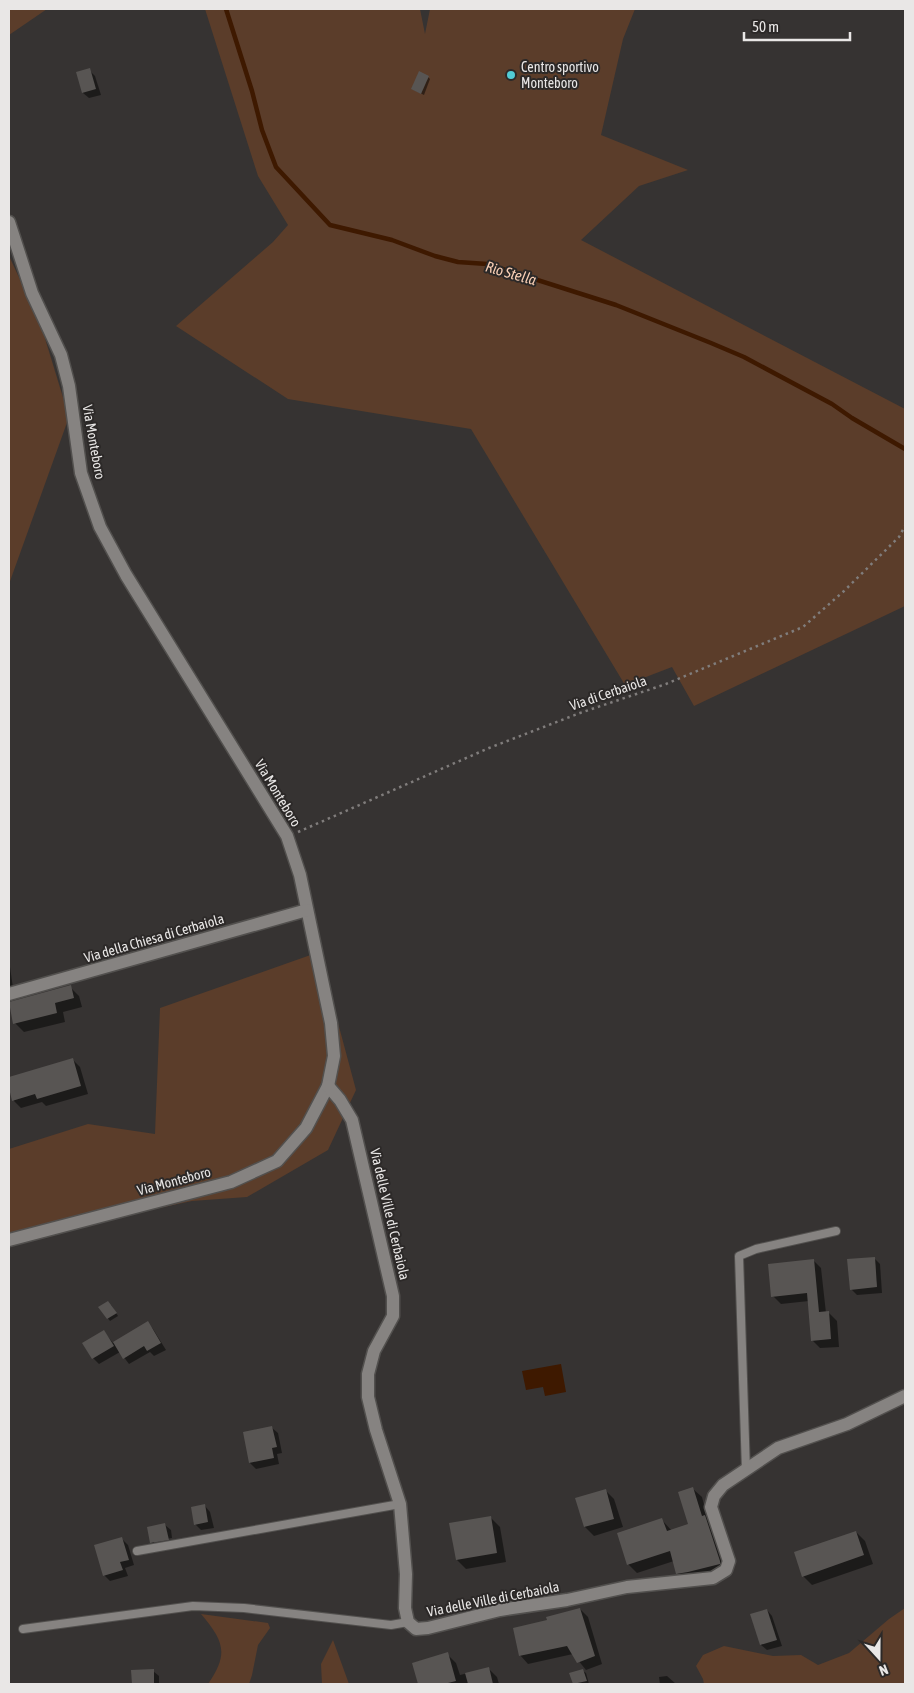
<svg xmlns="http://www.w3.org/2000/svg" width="914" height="1693" viewBox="0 0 914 1693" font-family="'Asap Condensed',sans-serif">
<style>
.green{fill:#5b3d2a}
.water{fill:#3e1900}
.shadow{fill:#0007}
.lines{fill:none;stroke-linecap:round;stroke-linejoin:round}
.stream{stroke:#3e1900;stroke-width:4.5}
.building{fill:#585553}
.service-casing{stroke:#52504e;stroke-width:10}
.minor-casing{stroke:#52504e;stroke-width:15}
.path{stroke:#807d7c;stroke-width:2.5;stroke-dasharray:2.5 4;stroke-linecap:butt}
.service{stroke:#868381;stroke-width:8}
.minor{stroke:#868381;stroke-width:12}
.poi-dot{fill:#52ccd5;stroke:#2c2928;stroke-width:2}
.labels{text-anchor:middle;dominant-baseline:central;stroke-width:4;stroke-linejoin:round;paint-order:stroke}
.poi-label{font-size:14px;fill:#e9e7e6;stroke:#2c2928;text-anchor:start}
.street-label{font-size:14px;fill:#e9e7e6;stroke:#2c2928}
.water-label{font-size:15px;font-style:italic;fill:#f9cfb5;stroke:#2c2928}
</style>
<rect width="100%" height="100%" fill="#363332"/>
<g class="green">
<path d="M 9,9 L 47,9 L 9,35 Z"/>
<path d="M 205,9 L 420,9 L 425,34 L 430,9 L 635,9 L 623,39 L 601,135 L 688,170 L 639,186 L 581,240 L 905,409 L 905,606 L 694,706 L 672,667 L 625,685 L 471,429 L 288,399 L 176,326 L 273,242 L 288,225 L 258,176 Z"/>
<path d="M 9,256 L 40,322 L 69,417 L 9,584 Z"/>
<path d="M 319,952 L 356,1090 L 328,1150 L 247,1197 L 192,1201 L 9,1240 L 9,1149 L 88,1124 L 155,1134 L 160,1008 Z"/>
<path d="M 905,1608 L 905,1684 L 704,1684 L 703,1679 L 696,1666 L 703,1655 L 724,1646 L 773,1656 L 801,1655 L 818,1665 L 849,1653 L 889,1619 Z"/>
<path d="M 201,1614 L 268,1623 L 270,1628 L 258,1645 L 252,1675 L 249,1684 L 208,1684 C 229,1654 224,1641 201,1614 Z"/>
<path d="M 333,1640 L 349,1684 L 322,1684 L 321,1664 Z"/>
</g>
<path class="water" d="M 561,1364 L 566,1392 L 545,1396 L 543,1387 L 526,1390 L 522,1371 Z"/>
<g class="shadow">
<path d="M 89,70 L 95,76 L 101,95 L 89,98 L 83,93 L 78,73 Z"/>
<path d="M 428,77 L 430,79 L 424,95 L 412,89 Z"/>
<path d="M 9,960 L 13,988 L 9,989 Z"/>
<path d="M 70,987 L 79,996 L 82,1007 L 63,1012 L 65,1022 L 24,1032 L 15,1023 Z"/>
<path d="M 72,1059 L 80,1067 L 88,1094 L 46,1106 L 42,1102 L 21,1108 L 14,1101 L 9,1084 L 9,1078 Z"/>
<path d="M 874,1258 L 880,1264 L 882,1293 L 857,1295 L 851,1289 Z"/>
<path d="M 813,1260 L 821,1268 L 826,1313 L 829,1313 L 837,1321 L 839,1347 L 820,1348 L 812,1340 L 809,1301 L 781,1304 L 773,1296 Z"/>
<path d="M 111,1305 L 118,1316 L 110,1321 L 100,1308 Z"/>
<path d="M 148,1323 L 153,1329 L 166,1350 L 154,1356 L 150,1352 L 129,1364 L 120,1352 L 99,1364 L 93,1358 L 104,1332 L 113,1343 Z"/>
<path d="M 272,1428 L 278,1433 L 282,1453 L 277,1454 L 279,1464 L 256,1469 L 250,1463 L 244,1433 Z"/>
<path d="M 693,1489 L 702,1497 L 708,1520 L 713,1525 L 728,1570 L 686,1582 L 677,1573 L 674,1561 L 637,1573 L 628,1564 L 662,1520 L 672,1531 L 690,1525 Z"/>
<path d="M 605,1490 L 614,1499 L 623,1527 L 594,1536 L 585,1527 L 577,1499 Z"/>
<path d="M 205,1506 L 210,1512 L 214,1528 L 201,1530 L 195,1524 Z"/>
<path d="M 491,1518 L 500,1527 L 506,1562 L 466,1569 L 457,1560 Z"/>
<path d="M 165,1525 L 171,1530 L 172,1538 L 154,1541 L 154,1544 L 173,1540 L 174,1545 L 157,1548 L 151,1542 Z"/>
<path d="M 856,1532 L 865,1541 L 873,1564 L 812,1585 L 803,1576 Z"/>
<path d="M 122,1539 L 128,1545 L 134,1565 L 125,1568 L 128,1576 L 110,1581 L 104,1575 Z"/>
<path d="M 580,1609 L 588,1617 L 602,1664 L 586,1670 L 573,1654 L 528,1664 L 520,1655 L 549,1621 Z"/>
<path d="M 767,1610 L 772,1616 L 782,1646 L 767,1650 L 761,1645 Z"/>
<path d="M 447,1654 L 456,1663 L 460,1675 L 488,1668 L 497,1677 L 499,1684 L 419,1684 L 413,1663 Z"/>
<path d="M 133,1671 L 153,1671 L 159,1676 L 159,1684 L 133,1684 Z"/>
<path d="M 583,1671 L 586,1673 L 589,1684 L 574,1684 L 571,1674 Z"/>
<path d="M 667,1676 L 676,1684 L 660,1684 L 659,1677 Z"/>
</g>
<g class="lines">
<path class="stream" d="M 226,9 L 252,91 L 262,130 L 276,167 L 330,225 L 392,240 L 435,256 L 458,262 L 487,264 L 616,305 L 711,343 L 744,357 L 832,404 L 852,418 L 905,449"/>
</g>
<g class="building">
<path d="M 90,68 L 96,89 L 82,93 L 76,72 Z"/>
<path d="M 419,71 L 429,76 L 421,94 L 411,89 Z"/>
<path d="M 71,985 L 74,998 L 55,1003 L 57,1013 L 13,1024 L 9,1002 Z"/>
<path d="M 73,1058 L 81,1086 L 37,1099 L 35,1094 L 12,1101 L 9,1088 L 9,1077 Z"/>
<path d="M 875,1257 L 877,1287 L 850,1290 L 847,1259 Z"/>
<path d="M 814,1259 L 819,1312 L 829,1311 L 831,1339 L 811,1341 L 807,1293 L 771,1297 L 768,1264 Z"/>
<path d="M 108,1301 L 117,1313 L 107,1319 L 98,1307 Z"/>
<path d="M 148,1321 L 161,1343 L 147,1351 L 144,1346 L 123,1359 L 113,1342 Z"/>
<path d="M 104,1330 L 114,1346 L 92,1359 L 82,1343 Z"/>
<path d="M 272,1426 L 277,1447 L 272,1448 L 274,1458 L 249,1463 L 243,1432 Z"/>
<path d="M 693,1487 L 702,1516 L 705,1515 L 720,1561 L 720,1564 L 688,1572 L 676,1574 L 670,1551 L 627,1565 L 617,1533 L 662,1518 L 667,1531 L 688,1524 L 678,1492 Z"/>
<path d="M 606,1489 L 614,1519 L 584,1527 L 575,1498 Z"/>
<path d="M 205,1504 L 208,1522 L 194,1525 L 191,1507 Z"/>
<path d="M 491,1516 L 497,1553 L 456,1560 L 449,1523 Z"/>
<path d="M 165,1523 L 169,1540 L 150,1543 L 147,1527 Z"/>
<path d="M 856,1531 L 864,1555 L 802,1577 L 794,1552 Z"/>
<path d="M 122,1537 L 129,1560 L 120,1562 L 123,1570 L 103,1576 L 94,1545 Z"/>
<path d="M 580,1608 L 595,1656 L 577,1663 L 567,1646 L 519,1656 L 513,1628 L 547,1620 L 546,1617 Z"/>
<path d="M 767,1609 L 777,1640 L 760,1645 L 750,1614 Z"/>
<path d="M 448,1652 L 456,1681 L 444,1684 L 418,1684 L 412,1663 Z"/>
<path d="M 489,1667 L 493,1684 L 468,1684 L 465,1673 Z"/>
<path d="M 154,1669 L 154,1684 L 132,1684 L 131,1670 Z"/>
<path d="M 583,1669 L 587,1681 L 573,1684 L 569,1673 Z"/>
</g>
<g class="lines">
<g class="service-casing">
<g id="service">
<path d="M 746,1471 L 739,1256 L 756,1249 L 836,1231"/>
<path d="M 137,1551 L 400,1504"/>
<path d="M 23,1629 L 193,1606 L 244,1608 L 391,1625 L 408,1622"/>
</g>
</g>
<g class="minor-casing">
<g id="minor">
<path d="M 9,222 L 32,293 L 61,355 L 69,386 L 81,473 L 100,527 L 126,575 L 287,836 L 300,875 L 331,1023 L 334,1056 L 328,1086 L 306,1128 L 277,1161 L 231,1182 L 9,1240"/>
<path d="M 9,994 L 307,910"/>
<path d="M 328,1086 L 340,1100 L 352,1120 L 393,1296 L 393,1316 L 374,1351 L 368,1374 L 368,1397 L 376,1430 L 400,1504 L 406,1574 L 405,1608 L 408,1622 L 416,1629 L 428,1628 L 500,1610 L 567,1600 L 627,1587 L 713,1578 L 726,1570 L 729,1561 L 711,1507 L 714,1496 L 723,1485 L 778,1448 L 847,1424 L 905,1396"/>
</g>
</g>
<path class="path" d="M 298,832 L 489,748 L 580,713 L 666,684 L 803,627 L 844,591 L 899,537 L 905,526"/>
<use href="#service" class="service"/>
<use href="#minor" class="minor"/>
</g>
<circle class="poi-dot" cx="511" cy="75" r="5"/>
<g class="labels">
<g class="poi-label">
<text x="521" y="67">Centro sportivo<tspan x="521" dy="16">Monteboro</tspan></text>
</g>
<g class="street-label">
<text transform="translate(94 442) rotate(80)">Via Monteboro</text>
<text transform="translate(608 693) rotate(-19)">Via di Cerbaiola</text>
<text transform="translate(278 793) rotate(59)">Via Monteboro</text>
<text transform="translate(154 938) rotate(-16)">Via della Chiesa di Cerbaiola</text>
<text transform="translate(174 1181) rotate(-15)">Via Monteboro</text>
<text transform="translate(390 1214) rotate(77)">Via delle Ville di Cerbaiola</text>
<text transform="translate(493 1599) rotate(-11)">Via delle Ville di Cerbaiola</text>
</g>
<g class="water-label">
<text transform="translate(511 273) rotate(16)">Rio Stella</text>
</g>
</g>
<rect width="914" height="1693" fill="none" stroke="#e9e7e6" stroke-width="20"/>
<g transform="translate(879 1658) rotate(159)" stroke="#2c2928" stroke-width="4" paint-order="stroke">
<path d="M0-4L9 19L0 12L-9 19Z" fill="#e9e7e6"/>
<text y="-8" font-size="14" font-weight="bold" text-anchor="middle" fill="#e9e7e6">N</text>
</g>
<path d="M744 32v8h106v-8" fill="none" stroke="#e9e7e6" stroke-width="2.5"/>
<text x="752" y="32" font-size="15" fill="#e9e7e6" stroke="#2c2928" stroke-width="4" paint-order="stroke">50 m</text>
</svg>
